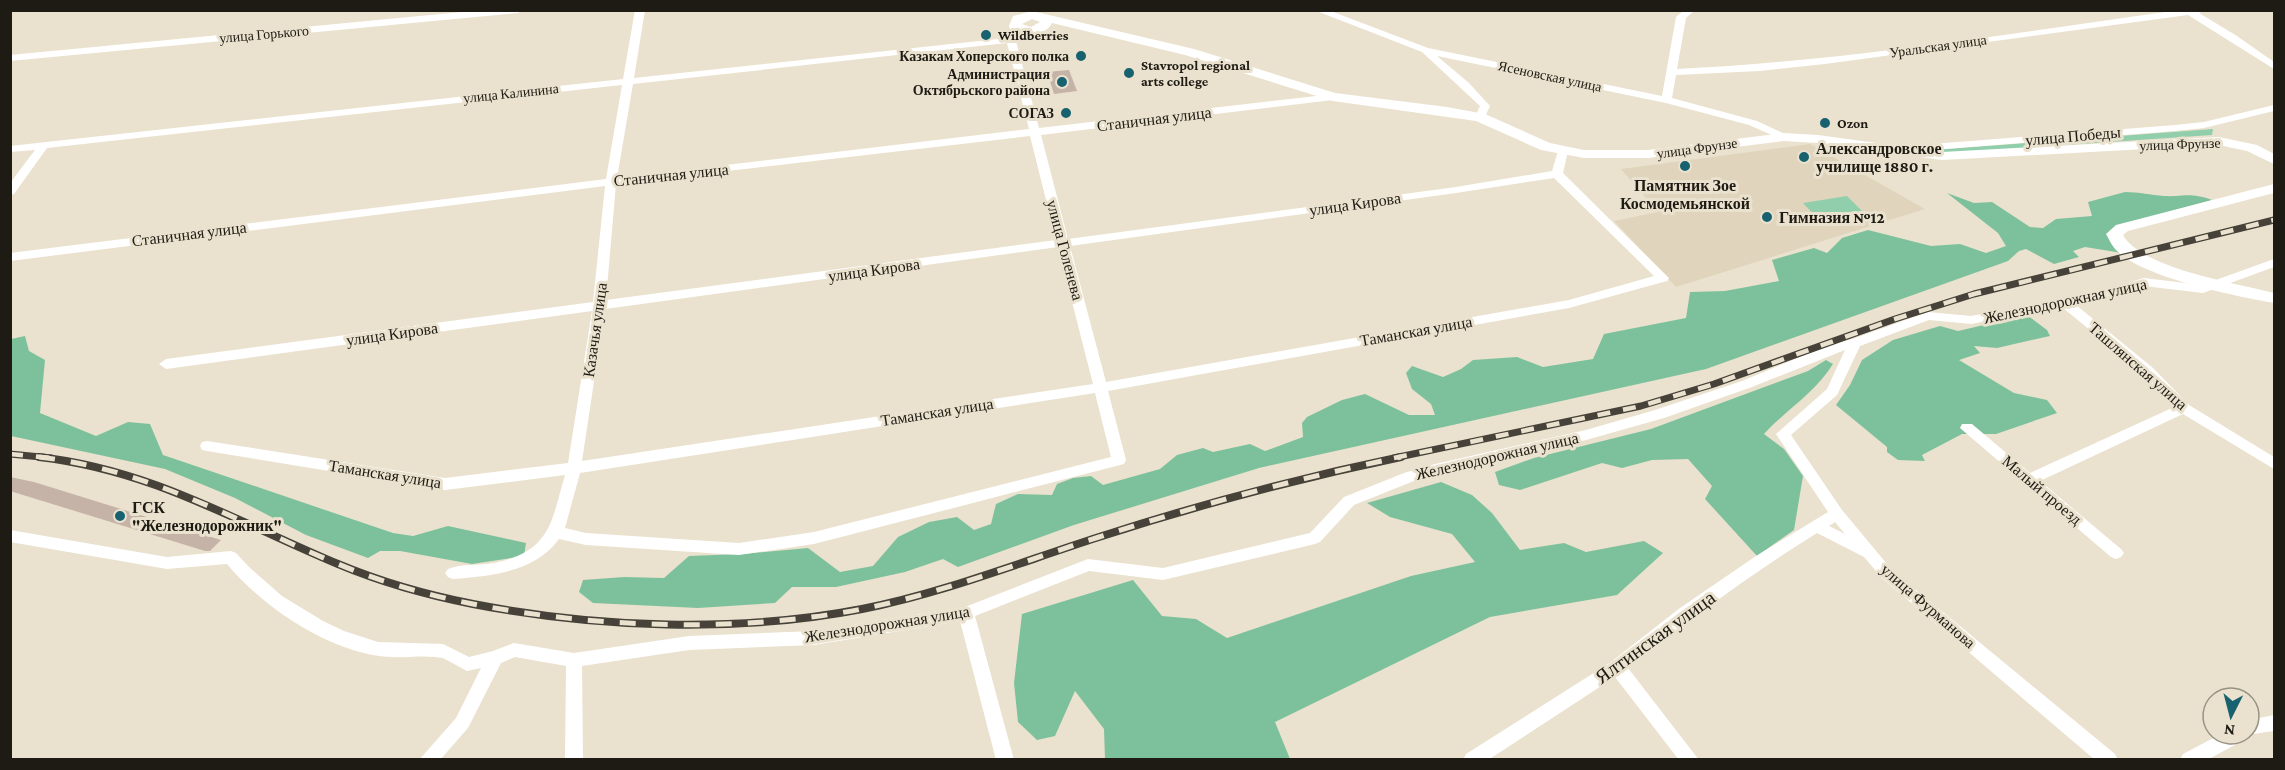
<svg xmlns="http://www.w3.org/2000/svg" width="2285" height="770" viewBox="0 0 2285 770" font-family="'Crimson Pro',serif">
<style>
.built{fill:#e0d5bc}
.green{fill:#90ceac}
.forest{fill:#7dc19c}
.building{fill:#c5b3a7}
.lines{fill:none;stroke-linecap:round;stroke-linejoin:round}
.minor{fill:#fff;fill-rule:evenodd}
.major{fill:#fff;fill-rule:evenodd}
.rail-far1-casing{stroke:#464239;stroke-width:7}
.rail-casing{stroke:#464239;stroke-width:8}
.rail-far1{stroke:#eae2ce;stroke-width:4.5;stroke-dasharray:13;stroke-linecap:butt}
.rail{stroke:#eae2ce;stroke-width:5;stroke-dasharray:16;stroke-linecap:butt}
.poi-dot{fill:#186270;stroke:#eae2ce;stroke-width:2}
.labels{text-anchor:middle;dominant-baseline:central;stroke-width:6;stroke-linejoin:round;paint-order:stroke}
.far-street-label{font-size:14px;fill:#1e1b14;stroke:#eae2ce}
.far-poi-label{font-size:14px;font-weight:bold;fill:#1e1b14;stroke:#eae2ce;text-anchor:start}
.street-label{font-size:16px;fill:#1e1b14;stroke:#eae2ce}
.poi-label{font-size:16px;font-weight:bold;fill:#1e1b14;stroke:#eae2ce;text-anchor:start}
.near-street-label{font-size:20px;fill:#1e1b14;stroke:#eae2ce}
</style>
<rect width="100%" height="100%" fill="#eae2ce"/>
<path class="built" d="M 1810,144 L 1925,209 L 1676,287 L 1614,221 L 1658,212 L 1621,169 Z"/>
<g class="green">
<path d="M 2213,129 L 2212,135 L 1964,152 L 1935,152 L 1933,150 Z"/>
<path d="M 1847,196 L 1863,212 L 1818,219 L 1803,203 Z"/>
</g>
<g class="forest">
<path d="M 2125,192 C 2139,192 2151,195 2164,196 C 2185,197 2189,192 2212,200 L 2118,226 L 2122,253 L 2085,247 L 2073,251 L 2079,257 L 2054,264 L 2026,249 L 2019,251 L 2008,261 L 1706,369 L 1259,468 L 1074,525 L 958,567 L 943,559 L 905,572 L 836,587 L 792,587 L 775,603 L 698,608 L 593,603 L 579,592 L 583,580 L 624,577 L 664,578 L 689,556 L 742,554 L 808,548 L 840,572 L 873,566 L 898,537 L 929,522 L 957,517 L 974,530 L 991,524 L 996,504 L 1018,494 L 1052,495 L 1057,484 L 1073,478 L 1091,476 L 1103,485 L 1160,469 L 1177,455 L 1203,448 L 1213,452 L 1250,444 L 1265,451 L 1303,437 L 1302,423 L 1307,417 L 1342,400 L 1365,394 L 1409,415 L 1435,415 L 1431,404 L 1412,389 L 1406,373 L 1412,366 L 1443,377 L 1461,369 L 1473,360 L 1517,357 L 1543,367 L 1593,359 L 1604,334 L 1686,318 L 1690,292 L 1725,291 L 1779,281 L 1772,260 L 1814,248 L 1827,253 L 1842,238 L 1868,230 L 1931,246 L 1960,244 L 1986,253 L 2006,246 L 1998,233 L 1947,193 L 1974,203 L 1992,202 L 2030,227 L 2043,228 L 2056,219 L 2092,216 L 2088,202 Z"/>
<path d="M 2027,315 L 2047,330 L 2050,336 L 1997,348 L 1974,346 L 1980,353 L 1959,360 L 2014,393 L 2047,400 L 2057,413 L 1996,434 L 1962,434 L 1922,455 L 1925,461 L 1898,460 L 1887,452 L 1887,447 L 1836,405 L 1850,385 L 1862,360 L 1893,340 L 1940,326 L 1958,331 Z"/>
<path d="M 25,336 L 29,351 L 45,360 L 40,413 L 96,436 L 128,422 L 150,424 L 163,455 L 393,533 L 413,536 L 448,526 L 526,543 L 524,556 L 472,564 L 400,551 L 380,551 L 368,558 L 306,535 L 235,498 L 165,469 L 11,436 L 11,339 Z"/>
<path d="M 1826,360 L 1833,364 C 1815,393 1787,409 1764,434 L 1784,449 L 1803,476 L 1794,530 L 1757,556 L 1705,499 L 1712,486 L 1688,459 L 1652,460 L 1622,468 L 1602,463 L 1520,490 L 1499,485 L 1495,472 L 1534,458 L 1651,429 L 1808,371 Z"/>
<path d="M 1441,482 L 1472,495 L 1492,513 L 1520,550 L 1564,543 L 1586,552 L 1644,541 L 1663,553 L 1617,595 L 1490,617 L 1275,722 L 1290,759 L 1105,759 L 1104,729 L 1075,691 L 1055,736 L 1037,740 L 1018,722 L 1014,683 L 1022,614 L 1133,580 L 1162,616 L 1196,619 L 1227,638 L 1411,576 L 1475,562 L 1452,534 L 1390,517 L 1367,503 Z"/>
</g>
<g class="building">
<path d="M 1069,70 L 1077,91 L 1054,94 L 1047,72 Z"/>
<path d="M 10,477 L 34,482 L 221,540 L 210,551 L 205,551 L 10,491 Z"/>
</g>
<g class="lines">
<g class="minor">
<path d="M 483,10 L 522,10 L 518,13 L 10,61 L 10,55 Z"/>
<path d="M 635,10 L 645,10 L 634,78 L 1007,38 L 1010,32 L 1018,34 L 1029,29 L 1035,29 L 1035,33 L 1016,41 L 1039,128 L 1333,94 L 1338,97 L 1333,100 L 1041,135 L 1068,239 L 1456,187 L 1552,171 L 1558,151 L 1563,148 L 1568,151 L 1563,173 L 1669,278 L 1667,281 L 1569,308 L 1108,391 L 1126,460 L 1124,464 L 814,544 L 739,555 L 586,545 L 559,539 C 535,572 492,576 453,579 L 448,577 L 445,573 L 448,569 C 462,563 479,566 494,563 C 551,551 551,523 565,475 L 445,490 L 207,451 L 202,450 L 200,446 L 202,442 L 207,441 L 445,478 L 568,463 L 592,311 L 166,369 L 159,364 L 166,359 L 593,302 L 605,186 L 10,261 L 10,253 L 606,179 L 622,85 L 47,148 L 14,194 L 10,195 L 10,183 L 35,150 L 10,152 L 10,146 L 623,79 ZM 1007,43 L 1029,129 L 617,178 L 633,84 ZM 1030,136 L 1056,240 L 606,300 L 616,184 ZM 1554,178 L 1654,276 L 1569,300 L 1106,382 L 1070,246 L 1456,193 ZM 1058,247 L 1093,384 L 582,461 L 605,309 ZM 1095,393 L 1111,457 L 814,532 L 739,543 L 586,533 L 565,528 L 580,473 Z"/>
<path d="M 1314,10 L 1328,10 L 1428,48 L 1662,96 L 1676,17 L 1684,10 L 1695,10 L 1686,18 L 1677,69 C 1846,61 2012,33 2179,10 L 2208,10 L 2199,13 L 2237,36 L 2274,62 L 2274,69 L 2188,15 L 1825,64 L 1760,71 L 1676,75 L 1672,98 L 1757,121 L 1787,135 L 1788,137 L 1783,140 L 1749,125 L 1666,103 L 1437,56 L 1469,83 L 1490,106 L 1484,119 L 1476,119 L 1475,117 L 1480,106 L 1422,52 Z"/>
<path d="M 2274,105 L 2274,111 L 2204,128 L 2175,131 L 1932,150 L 1886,150 L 1881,147 L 1886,144 L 1932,144 L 2175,125 L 2204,122 Z"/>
<path d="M 2274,259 L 2274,267 L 2203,293 L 2144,286 L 2076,305 L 2153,368 L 2189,405 L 2274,457 L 2274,469 L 2183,414 L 2040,481 L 2121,549 L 2124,553 L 2121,557 L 2116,559 L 2111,557 L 1960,428 L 1962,424 L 1972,424 L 2030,473 L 2174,407 L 2143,374 L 2062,307 L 1971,324 L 1929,320 L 1860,346 L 1837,395 L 1791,435 L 1842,510 L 1892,570 L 2115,754 L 2118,760 L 2095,760 L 1882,578 L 1864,557 L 1817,533 C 1751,574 1689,620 1628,668 L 1699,760 L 1679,760 L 1615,677 L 1488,760 L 1463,760 L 1466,754 L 1611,662 L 1680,608 L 1756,556 L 1828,512 L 1776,434 L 1827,389 L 1845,350 L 1752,387 L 1664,418 L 1586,440 L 1414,481 L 1354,505 L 1320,542 L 1315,544 L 1163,580 L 1089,571 L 975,616 L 1014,760 L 996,760 L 960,621 L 814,645 L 689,650 L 582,666 L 583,760 L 565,760 L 566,666 L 515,657 L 501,663 L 468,728 L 440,760 L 419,760 L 456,718 L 481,668 L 467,671 L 443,658 L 435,657 C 417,655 398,659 379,656 C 324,648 262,606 227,564 L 167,569 L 10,542 L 10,530 L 167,557 L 231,551 L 236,553 L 249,567 L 282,596 L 323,621 L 344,631 L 378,642 L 443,644 L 469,657 L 493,651 L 514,643 L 574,653 L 689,636 L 814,631 L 965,607 L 1088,559 L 1163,568 L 1310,533 L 1344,497 L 1404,473 L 1435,464 L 1586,430 L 1655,410 L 1742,381 L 1829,345 L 1852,339 L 1928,312 L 1971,316 L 2090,294 L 2144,278 L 2202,285 ZM 1835,522 L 1845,534 L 1829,526 Z"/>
<path d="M 2274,715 L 2274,731 L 2246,735 L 2244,740 L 2207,760 L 2180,760 L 2183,754 L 2221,734 L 2249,734 L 2249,720 Z"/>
</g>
<g class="major">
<path d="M 1032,11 L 1194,49 L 1335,93 L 1447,107 L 1485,114 L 1550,143 L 1584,150 L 1648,150 L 1783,133 L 1818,135 L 1942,152 L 2219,137 L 2257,145 L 2274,154 L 2274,164 L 2247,151 L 2219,145 L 1942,160 L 1818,143 L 1783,141 L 1648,158 L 1584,158 L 1541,150 L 1476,121 L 1333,101 L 1185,55 L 1052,23 C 1043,39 1025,33 1010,29 L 1009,26 L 1013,16 ZM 1032,19 L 1040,22 L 1031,27 L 1022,24 Z"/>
<path d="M 2274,184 L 2274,193 L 2128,231 L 2123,235 C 2142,269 2237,283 2274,293 L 2274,303 C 2236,296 2143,278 2116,250 C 2112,246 2109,239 2106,234 L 2116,225 Z"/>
</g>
<g class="rail-far1-casing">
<g id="rail-far1">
<path d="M 10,454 L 51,458"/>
<path d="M 1394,458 L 1641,406 L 1714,384 L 1895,319 L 1974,294 L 2274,220"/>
</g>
</g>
<g class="rail-casing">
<path id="rail" d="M 39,457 C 152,470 235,521 338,564 C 381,582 427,595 473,604 C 597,628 738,633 862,609 C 943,593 1021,562 1099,537 C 1198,505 1299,478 1401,457"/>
</g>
<use href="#rail-far1" class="rail-far1"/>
<use href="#rail" class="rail"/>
</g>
<g class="poi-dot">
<circle cx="986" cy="35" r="6"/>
<circle cx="1081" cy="56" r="6"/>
<circle cx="1129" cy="73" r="6"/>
<circle cx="1062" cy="82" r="6"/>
<circle cx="1066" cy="113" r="6"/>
<circle cx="1825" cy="123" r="6"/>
<circle cx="1804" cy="157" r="6"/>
<circle cx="1685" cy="166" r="6"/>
<circle cx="1767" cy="217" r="6"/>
<circle cx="120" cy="516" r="6"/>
</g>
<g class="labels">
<g class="far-street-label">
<text transform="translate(264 34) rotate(-5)">улица Горького</text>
<text transform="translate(1938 46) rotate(-8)">Уральская улица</text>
<text transform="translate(1550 76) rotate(12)">Ясеновская улица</text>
<text transform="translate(511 93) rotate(-6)">улица Калинина</text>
<text transform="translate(2180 144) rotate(-2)">улица Фрунзе</text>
<text transform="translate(1697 148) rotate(-8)">улица Фрунзе</text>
</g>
<g class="far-poi-label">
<text x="998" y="35">Wildberries</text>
<text x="1069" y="56" text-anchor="end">Казакам Хоперского полка</text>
<text x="1141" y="65">Stavropol regional<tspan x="1141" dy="16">arts college</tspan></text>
<text x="1050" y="74" text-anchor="end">Администрация<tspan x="1050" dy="16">Октябрьского района</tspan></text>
<text x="1054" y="113" text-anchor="end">СОГАЗ</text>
<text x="1837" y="123">Ozon</text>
</g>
<g class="street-label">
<text transform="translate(1154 119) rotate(-7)">Станичная улица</text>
<text transform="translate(2073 136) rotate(-5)">улица Победы</text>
<text transform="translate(671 175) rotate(-6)">Станичная улица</text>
<text transform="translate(1355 204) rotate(-8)">улица Кирова</text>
<text transform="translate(189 234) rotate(-7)">Станичная улица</text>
<text transform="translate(1065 250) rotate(75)">улица Голенева</text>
<text transform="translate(874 270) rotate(-8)">улица Кирова</text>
<text transform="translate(2065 301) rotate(-12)">Железнодорожная улица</text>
<text transform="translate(595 330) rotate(-82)">Казачья улица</text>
<text transform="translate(1416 331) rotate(-10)">Таманская улица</text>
<text transform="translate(392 334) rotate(-8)">улица Кирова</text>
<text transform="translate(2138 366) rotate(41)">Ташлянская улица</text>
<text transform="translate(937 412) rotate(-9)">Таманская улица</text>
<text transform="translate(1497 456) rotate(-13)">Железнодорожная улица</text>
<text transform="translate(385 474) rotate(9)">Таманская улица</text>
<text transform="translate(2042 490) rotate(40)">Малый проезд</text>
<text transform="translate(1928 606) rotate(41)">улица Фурманова</text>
<text transform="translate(887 624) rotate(-9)">Железнодорожная улица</text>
</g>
<g class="poi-label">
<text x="1816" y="148">Александровское<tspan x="1816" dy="18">училище 1880 г.</tspan></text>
<text x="1685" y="185" text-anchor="middle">Памятник Зое<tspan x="1685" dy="18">Космодемьянской</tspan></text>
<text x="1779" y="217">Гимназия №12</text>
<text x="132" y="507">ГСК<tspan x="132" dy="18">"Железнодорожник"</tspan></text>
</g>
<g class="near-street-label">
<text transform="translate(1655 637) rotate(-36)">Ялтинская улица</text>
</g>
</g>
<rect width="2285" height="770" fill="none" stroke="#1e1b14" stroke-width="24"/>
<g transform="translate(2231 716) rotate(186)"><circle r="28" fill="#eae2ce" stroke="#989284" stroke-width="1.5"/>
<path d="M0-4.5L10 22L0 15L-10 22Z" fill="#186270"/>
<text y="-9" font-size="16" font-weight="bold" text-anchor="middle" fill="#1e1b14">N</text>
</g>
</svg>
